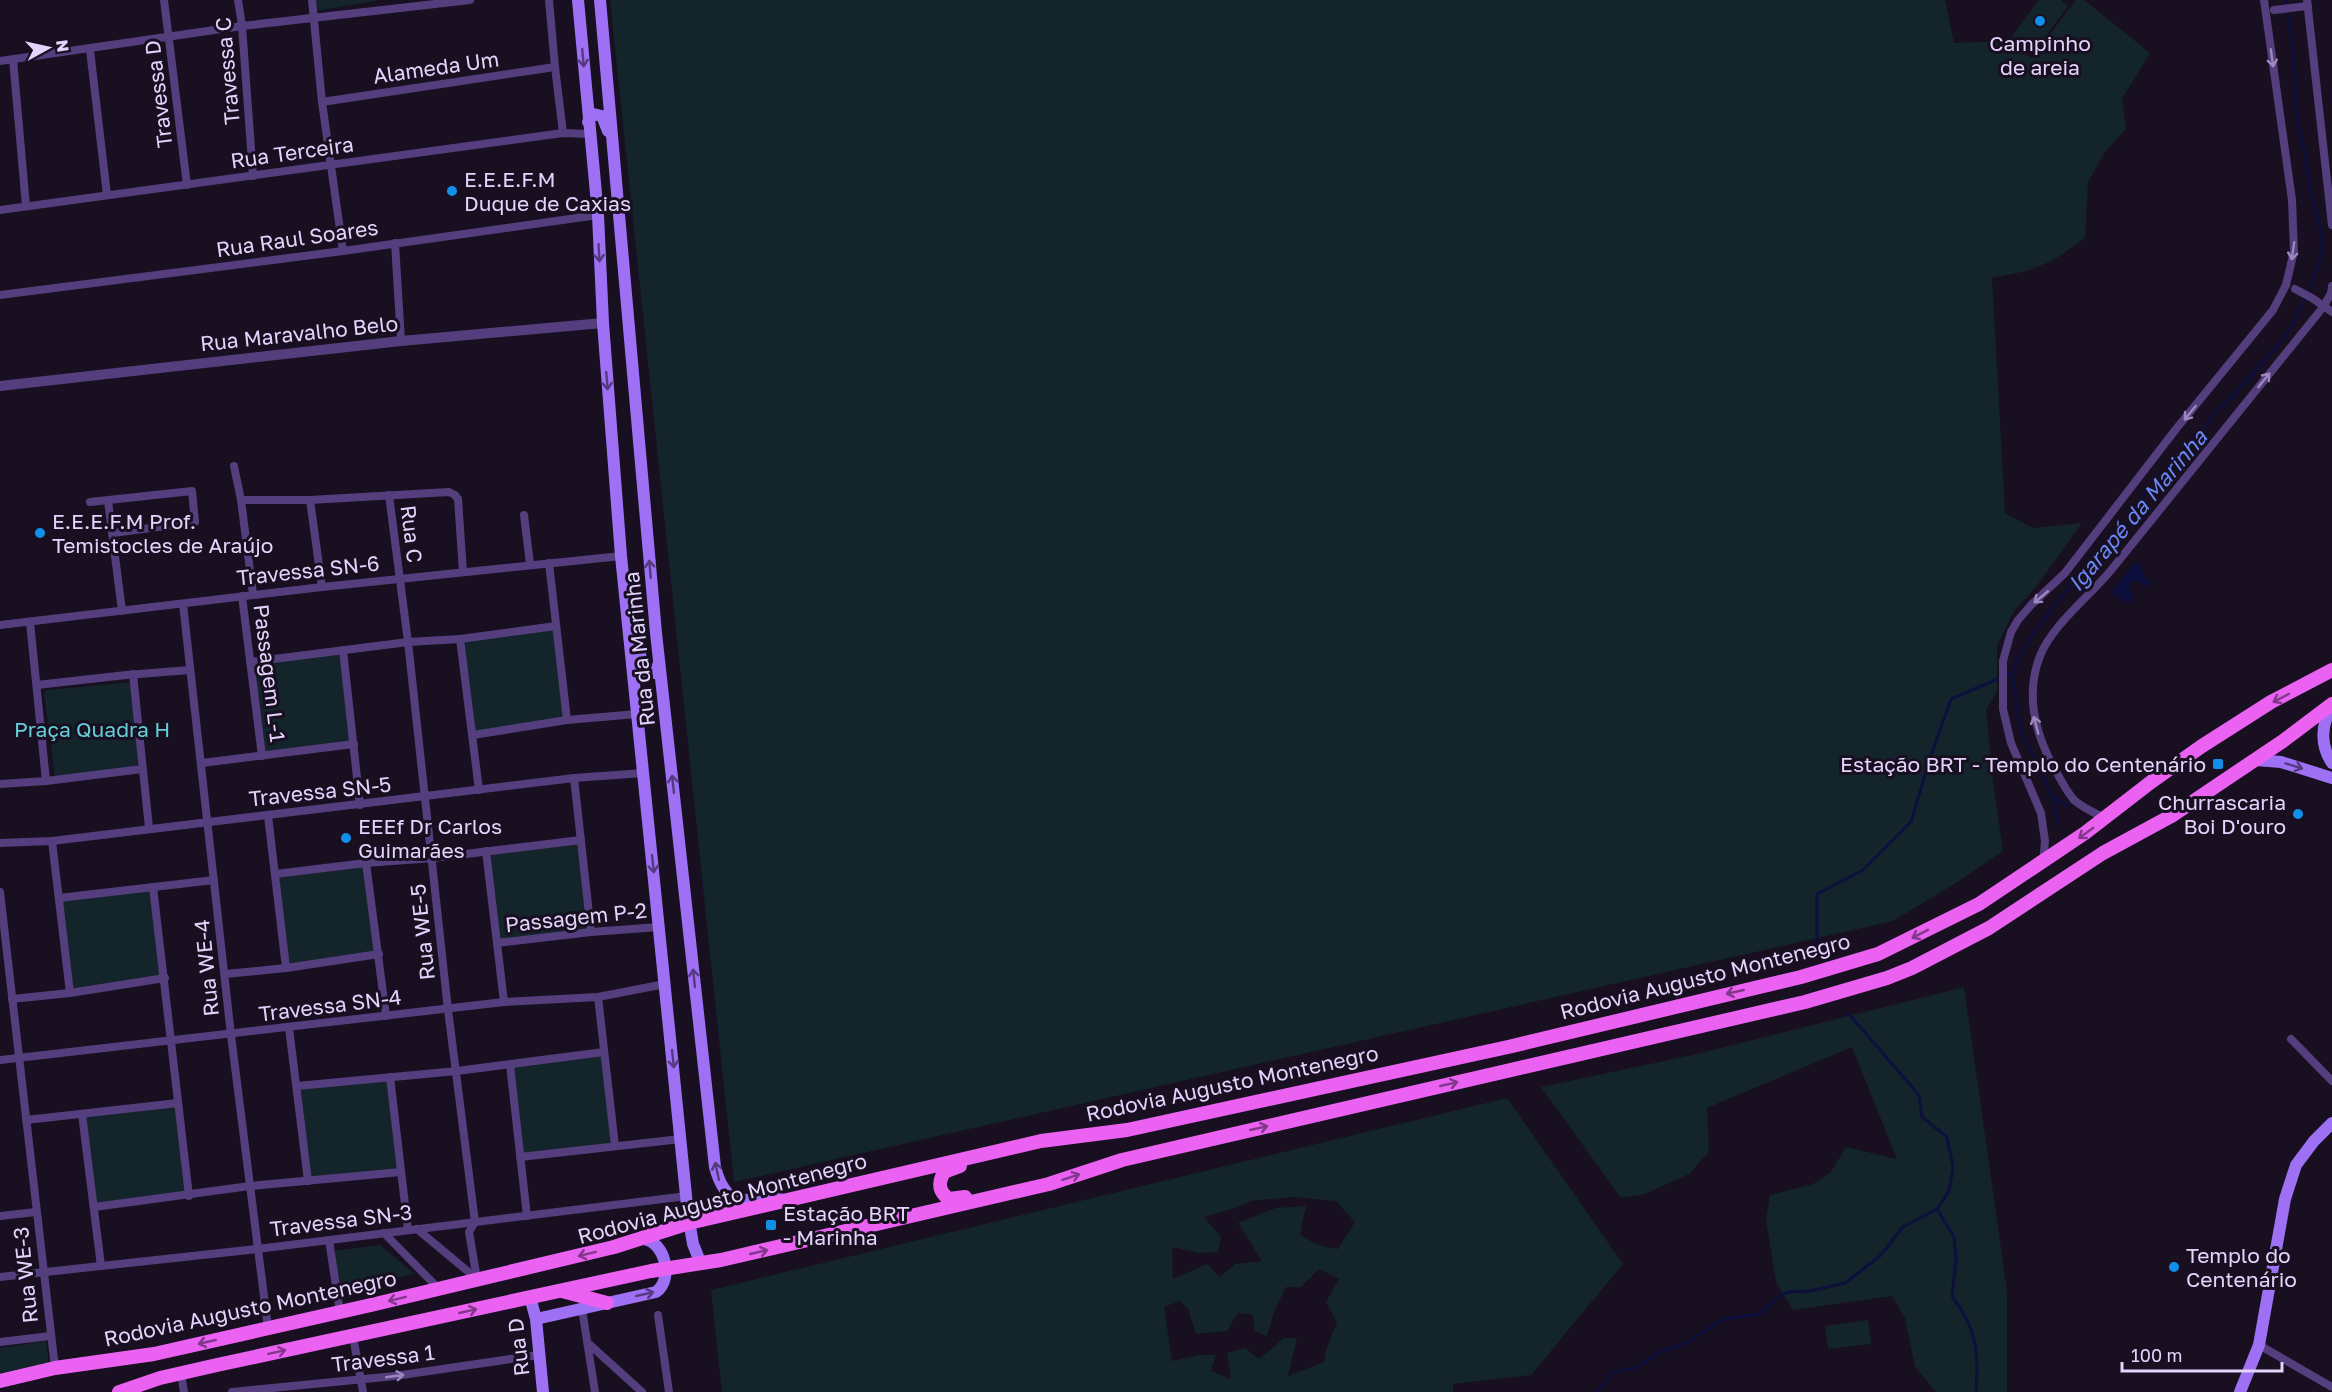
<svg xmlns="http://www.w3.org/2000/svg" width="2332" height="1392" viewBox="0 0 2332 1392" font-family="'Golos Text',sans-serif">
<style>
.green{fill:#13242b;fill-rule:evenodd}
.water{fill:#0d0f3c}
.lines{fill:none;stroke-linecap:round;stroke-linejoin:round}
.stream{stroke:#0d0f3c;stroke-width:3}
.minor{stroke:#543e7d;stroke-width:8}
.tertiary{stroke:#543e7d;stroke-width:10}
.secondary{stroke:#9e71f4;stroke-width:12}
.primary{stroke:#eb62f3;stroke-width:14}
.oneway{stroke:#543b80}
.oneway2{stroke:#9c88bc}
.oneway3{stroke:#82388a}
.poi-dot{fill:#118fe9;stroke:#180f21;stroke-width:2}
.labels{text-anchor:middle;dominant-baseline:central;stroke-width:6;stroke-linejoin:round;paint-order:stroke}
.poi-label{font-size:21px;fill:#e4d3fc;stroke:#180f21;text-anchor:start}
.street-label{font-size:21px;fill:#e4d3fc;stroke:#180f21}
.park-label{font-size:21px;fill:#64cfd6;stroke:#180f21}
.water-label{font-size:22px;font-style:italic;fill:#6887f4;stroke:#180f21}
</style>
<rect width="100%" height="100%" fill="#180f21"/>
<g class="green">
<path d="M 314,0 L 376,0 L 376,1 L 315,11 Z"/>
<path d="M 610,0 L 1945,0 L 1954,43 L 2001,41 L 2032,58 L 2076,0 L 2084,0 L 2150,53 L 2122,99 L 2126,129 L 2105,152 L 2088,182 L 2085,238 L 2052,261 L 2027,271 L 1992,278 L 2005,513 L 2033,528 L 2082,523 L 2036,587 L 2014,611 L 1997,646 L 1997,691 L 1986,710 L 1993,782 L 2003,851 L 1956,883 L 1893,921 L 734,1182 Z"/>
<path d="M 2039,0 L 2061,0 L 2068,6 L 2033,53 L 2012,36 Z"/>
<path d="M 556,626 L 567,720 L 473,735 L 460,639 Z"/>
<path d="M 343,650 L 354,744 L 262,756 L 250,662 Z"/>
<path d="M 132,682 L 138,763 L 132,768 L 55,777 L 44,692 L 47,690 Z"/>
<path d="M 581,840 L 591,932 L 497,943 L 486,851 Z"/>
<path d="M 366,863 L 379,954 L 286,968 L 275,874 Z"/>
<path d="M 153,887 L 165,978 L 70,993 L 59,898 Z"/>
<path d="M 1964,987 L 2007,1291 L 2007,1392 L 1936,1392 L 1915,1367 L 1905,1318 L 1892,1296 L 1793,1310 L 1776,1282 L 1766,1220 L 1770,1195 L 1813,1184 L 1831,1172 L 1846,1147 L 1897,1159 L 1852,1047 L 1707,1108 L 1709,1152 L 1689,1174 L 1645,1194 L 1621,1198 L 1541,1087 L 1688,1056 Z"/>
<path d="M 604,1052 L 615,1146 L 520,1157 L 510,1065 Z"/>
<path d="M 390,1077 L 401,1172 L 308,1181 L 297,1086 Z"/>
<path d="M 1507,1098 L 1623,1264 L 1531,1375 L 1453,1384 L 1453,1392 L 722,1392 L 711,1290 ZM 1293,1197 L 1336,1201 L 1355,1222 L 1338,1249 L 1318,1245 L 1300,1235 L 1306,1206 L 1276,1208 L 1238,1223 L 1262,1261 L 1235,1264 L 1220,1277 L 1207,1264 L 1173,1279 L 1172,1247 L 1198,1253 L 1218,1252 L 1221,1237 L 1204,1217 L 1235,1208 L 1251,1201 ZM 1319,1269 L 1339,1279 L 1326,1302 L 1337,1322 L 1326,1350 L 1324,1362 L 1288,1376 L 1297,1338 L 1284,1338 L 1259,1359 L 1245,1348 L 1227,1353 L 1231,1379 L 1211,1371 L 1216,1355 L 1200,1355 L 1172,1361 L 1164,1307 L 1180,1301 L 1188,1309 L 1196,1334 L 1227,1331 L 1238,1313 L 1253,1315 L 1255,1331 L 1267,1336 L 1274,1312 L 1286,1287 L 1301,1287 Z"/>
<path d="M 178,1103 L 189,1196 L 94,1207 L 82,1114 Z"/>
<path d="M 380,1245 L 415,1274 L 339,1290 L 333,1251 Z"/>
<path d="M 1868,1320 L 1871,1344 L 1828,1349 L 1825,1326 Z"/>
<path d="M 46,1341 L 49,1363 L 0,1373 L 0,1348 Z"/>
</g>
<path class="water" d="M 2136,562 L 2142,567 L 2143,576 L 2150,581 L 2151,584 L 2145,587 L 2138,580 L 2131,583 L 2129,588 L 2134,598 L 2131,602 L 2125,602 L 2111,592 Z"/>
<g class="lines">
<g class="stream">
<path d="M 2012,673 L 2021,731 L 2053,798 L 2058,823"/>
<path d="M 2055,798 L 2069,806"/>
<path d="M 1817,949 L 1817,894 L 1863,870 L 1911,822 L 1930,758 L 1951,699 L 2012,673 L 2024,648 L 2038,627 L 2073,582 L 2120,533 L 2133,517 L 2146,491 L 2164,476 L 2195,435 L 2203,432 L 2215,412 L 2232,397 L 2280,343 L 2294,323 L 2319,264 L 2322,246 L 2320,227 L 2310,189 L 2304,150 L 2297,118 L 2293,51 L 2286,0"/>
<path d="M 1937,1209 L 1954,1237 L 1956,1260 L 1952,1296 C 1977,1330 1979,1351 1976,1392"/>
<path d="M 1597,1392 L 1613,1372 L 1636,1368 L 1660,1352 L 1684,1344 L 1724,1319 L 1760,1314 L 1779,1296 L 1788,1292 L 1810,1291 L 1845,1283 L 1880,1256 L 1903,1227 L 1937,1209 L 1949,1191 L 1953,1167 L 1947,1137 L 1922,1117 L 1919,1095 L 1848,1013"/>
</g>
<g class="minor">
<path d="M 164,0 L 187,185"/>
<path d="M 238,0 L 242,26 L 253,176"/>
<path d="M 312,0 L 322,102 L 343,251"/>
<path d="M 549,0 L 555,67 L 563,133"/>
<path d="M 2307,0 L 2332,225"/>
<path d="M 2274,10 L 2308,6"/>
<path d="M 90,50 L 107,195"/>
<path d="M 13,59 L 26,206"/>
<path d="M 0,61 L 242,26 L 470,0"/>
<path d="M 322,102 L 555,67"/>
<path d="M 0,210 L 563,133 L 589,134"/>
<path d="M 395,243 L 401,341"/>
<path d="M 2295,289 L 2312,298 L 2332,312"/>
<path d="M 0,295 L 343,251 L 598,215"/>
<path d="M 234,466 L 241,500 L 253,594"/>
<path d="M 389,495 L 408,642 L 448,1010 L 475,1222 L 469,1232 L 477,1279"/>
<path d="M 241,500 L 310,500 L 449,492 L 455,495 L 458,499 L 463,572"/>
<path d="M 310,500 L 322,587"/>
<path d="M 108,501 L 122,611"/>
<path d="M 90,502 L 192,491 L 195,522 L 113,533"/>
<path d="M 524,515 L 530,564"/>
<path d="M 549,563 L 567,720"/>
<path d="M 242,596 L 262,756"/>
<path d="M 183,604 L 231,1035 L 268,1328"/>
<path d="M 30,622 L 46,781"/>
<path d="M 0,625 L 322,587 L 621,556"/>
<path d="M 460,639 L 479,790"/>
<path d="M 343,650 L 360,805"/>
<path d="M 250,662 L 408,642 L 460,639 L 556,626"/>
<path d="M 133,674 L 149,828"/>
<path d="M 37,685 L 126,675 L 190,670"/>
<path d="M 473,735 L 567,720 L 637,714"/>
<path d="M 202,763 L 354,744"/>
<path d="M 574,778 L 591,932"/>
<path d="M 0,784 L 46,781 L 142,769"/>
<path d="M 268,816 L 286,968"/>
<path d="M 2105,818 C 2094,813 2083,808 2074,800 C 2067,792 2062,782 2057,773 C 2036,737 2024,697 2040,656 C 2052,625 2091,595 2112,569 C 2183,482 2253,394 2324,306 L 2331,293 L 2332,286"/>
<path d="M 52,841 L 70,993"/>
<path d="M 0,843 L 52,841 L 574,778 L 644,773"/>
<path d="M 486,851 L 504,1002"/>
<path d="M 366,863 L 386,1016"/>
<path d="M 2043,863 L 2045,841 L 2041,813 L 2011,743 L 2003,709 L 2003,661 L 2011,632 L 2018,620 L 2031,605 L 2065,573 L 2176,429 L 2273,310 L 2286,285 L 2294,251 L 2292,200 L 2264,0"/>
<path d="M 275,874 L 366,863 L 433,858 L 581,840"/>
<path d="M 153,887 L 189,1196"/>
<path d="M 0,892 L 55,1368"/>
<path d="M 59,898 L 214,880"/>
<path d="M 497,943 L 591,932 L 659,927"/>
<path d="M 226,974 L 286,968 L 379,954"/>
<path d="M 598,997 L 615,1146"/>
<path d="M 12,999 L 70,993 L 165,978"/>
<path d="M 289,1028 L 308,1181"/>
<path d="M 2291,1039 L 2332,1081"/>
<path d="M 0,1060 L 504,1002 L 598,997 L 665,984"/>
<path d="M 510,1065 L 527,1216"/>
<path d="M 390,1077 L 408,1230"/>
<path d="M 297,1086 L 457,1071 L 604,1052"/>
<path d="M 82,1114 L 101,1266"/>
<path d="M 26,1120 L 178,1103"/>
<path d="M 520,1157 L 681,1139"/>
<path d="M 94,1207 L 250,1186 L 401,1172"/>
<path d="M 0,1216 L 36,1212"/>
<path d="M 417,1229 L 477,1279"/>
<path d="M 384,1233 L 439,1289"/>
<path d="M 329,1240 L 340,1312"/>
<path d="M 0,1277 L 257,1249 L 687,1196"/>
<path d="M 582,1309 L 595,1392"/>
<path d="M 658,1315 L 669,1392"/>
<path d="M 353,1336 L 363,1392"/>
<path d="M 0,1342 L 50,1336"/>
<path d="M 589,1344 L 642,1392"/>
<path d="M 2259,1345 L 2332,1387"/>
<path d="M 181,1374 L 184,1392"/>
<path d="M 232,1392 L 395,1376 L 538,1355"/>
</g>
<path class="tertiary" d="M 0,386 L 401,341 L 603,323"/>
<g class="secondary">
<path d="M 578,0 L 598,215 L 603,323 L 621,556 L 688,1215 L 693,1244 L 701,1264"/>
<path d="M 600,0 L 656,633 L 715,1167 C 726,1208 743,1201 778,1197"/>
<path d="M 588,122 L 593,114 L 602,116 L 608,131"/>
<path d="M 638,640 L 642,667 L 645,672 L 655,673 L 659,663"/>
<path d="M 2332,706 C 2321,725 2320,745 2332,763"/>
<path d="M 2256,760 L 2281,762 L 2332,778"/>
<path d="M 530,1297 L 536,1319 L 543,1392"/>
<path d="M 536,1319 L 656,1292 C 674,1279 665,1242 644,1239"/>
<path d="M 2240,1392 L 2259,1345 L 2285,1199 L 2296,1165 L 2314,1141 L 2332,1123"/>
</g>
<g class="primary">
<path d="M 960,1166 L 944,1172 C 938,1183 938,1191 949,1199 L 965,1197"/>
<path d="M 562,1291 L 607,1303"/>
<path d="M 0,1381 L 55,1368 L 154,1354 L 371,1305 L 614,1247 L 689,1223 L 1041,1141 L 1127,1130 L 1508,1047 L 1801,977 L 1878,954 L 1979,904 L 2085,833 L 2151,782 L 2202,746 L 2271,702 L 2332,670"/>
<path d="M 119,1392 L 160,1378 L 217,1365 L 651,1271 L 721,1260 L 1049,1184 L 1122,1160 L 1805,1002 L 1887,978 L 1912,968 L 1989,928 L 2103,853 L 2173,815 L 2283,741 L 2332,704"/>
</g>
</g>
<defs><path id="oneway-shaft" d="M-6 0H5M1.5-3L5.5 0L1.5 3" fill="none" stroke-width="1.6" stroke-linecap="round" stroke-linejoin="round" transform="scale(1.5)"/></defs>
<g class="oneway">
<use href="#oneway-shaft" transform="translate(583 58) rotate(85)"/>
<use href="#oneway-shaft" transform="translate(599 253) rotate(87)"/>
<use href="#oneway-shaft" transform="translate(607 381) rotate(85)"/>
<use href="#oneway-shaft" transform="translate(650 569) rotate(-95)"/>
<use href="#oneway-shaft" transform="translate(2294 766) rotate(17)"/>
<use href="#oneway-shaft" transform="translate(673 784) rotate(-96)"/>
<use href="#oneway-shaft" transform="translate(653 864) rotate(84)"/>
<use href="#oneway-shaft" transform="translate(694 978) rotate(-96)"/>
<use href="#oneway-shaft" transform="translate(673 1059) rotate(84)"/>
<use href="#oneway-shaft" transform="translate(717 1171) rotate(-102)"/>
<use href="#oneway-shaft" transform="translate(645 1294) rotate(-13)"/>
</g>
<g class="oneway2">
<use href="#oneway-shaft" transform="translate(2272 58) rotate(82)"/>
<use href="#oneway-shaft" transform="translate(2293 251) rotate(98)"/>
<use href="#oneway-shaft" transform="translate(2264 380) rotate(-51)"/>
<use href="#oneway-shaft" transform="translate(2190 413) rotate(129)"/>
<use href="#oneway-shaft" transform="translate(2041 597) rotate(140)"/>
<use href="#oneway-shaft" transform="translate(2036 725) rotate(-105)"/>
<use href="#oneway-shaft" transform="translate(395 1376) rotate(-8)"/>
</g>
<g class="oneway3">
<use href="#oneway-shaft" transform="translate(2281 698) rotate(152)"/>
<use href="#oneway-shaft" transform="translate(2086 833) rotate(144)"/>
<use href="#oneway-shaft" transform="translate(1920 934) rotate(153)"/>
<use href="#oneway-shaft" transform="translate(1735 992) rotate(167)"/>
<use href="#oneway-shaft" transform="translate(1449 1084) rotate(-13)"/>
<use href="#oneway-shaft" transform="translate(1259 1128) rotate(-13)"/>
<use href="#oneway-shaft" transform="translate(1071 1177) rotate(-18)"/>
<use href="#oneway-shaft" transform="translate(759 1252) rotate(-13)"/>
<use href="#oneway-shaft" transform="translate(587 1254) rotate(166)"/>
<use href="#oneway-shaft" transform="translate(397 1299) rotate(166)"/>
<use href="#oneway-shaft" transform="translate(468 1311) rotate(-13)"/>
<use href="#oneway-shaft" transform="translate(207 1342) rotate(167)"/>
<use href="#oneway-shaft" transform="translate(277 1352) rotate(-12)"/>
</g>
<g class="poi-dot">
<circle cx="2040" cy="21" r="6"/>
<circle cx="452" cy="191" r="6"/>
<circle cx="40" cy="533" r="6"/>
<rect x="2212" y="758" width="12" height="12" rx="3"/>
<circle cx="2298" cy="814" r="6"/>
<circle cx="346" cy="838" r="6"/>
<rect x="765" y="1219" width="12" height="12" rx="3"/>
<circle cx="2174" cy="1267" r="6"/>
</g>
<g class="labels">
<g class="poi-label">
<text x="2040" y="43" text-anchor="middle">Campinho<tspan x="2040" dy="24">de areia</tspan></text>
<text x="464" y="179">E.E.E.F.M<tspan x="464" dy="24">Duque de Caxias</tspan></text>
<text x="52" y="521">E.E.E.F.M Prof.<tspan x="52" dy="24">Temistocles de Araújo</tspan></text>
<text x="2206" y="764" text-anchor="end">Estação BRT - Templo do Centenário</text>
<text x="2286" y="802" text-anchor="end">Churrascaria<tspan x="2286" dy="24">Boi D'ouro</tspan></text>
<text x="358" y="826">EEEf Dr Carlos<tspan x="358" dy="24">Guimarães</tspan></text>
<text x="783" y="1213">Estação BRT<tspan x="783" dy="24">- Marinha</tspan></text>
<text x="2186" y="1255">Templo do<tspan x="2186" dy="24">Centenário</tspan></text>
</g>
<g class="street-label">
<text transform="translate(436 67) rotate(-8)">Alameda Um</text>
<text transform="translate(227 71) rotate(-95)">Travessa C</text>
<text transform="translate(158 94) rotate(-97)">Travessa D</text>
<text transform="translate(292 152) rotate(-8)">Rua Terceira</text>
<text transform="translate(297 238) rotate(-8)">Rua Raul Soares</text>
<text transform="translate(299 333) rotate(-6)">Rua Maravalho Belo</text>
<text transform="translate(412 534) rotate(83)">Rua C</text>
<text transform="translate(308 570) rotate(-6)">Travessa SN-6</text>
<text transform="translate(639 649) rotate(-96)">Rua da Marinha</text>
<text transform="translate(270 673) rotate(83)">Passagem L-1</text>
<text transform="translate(320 791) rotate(-6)">Travessa SN-5</text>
<text transform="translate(576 917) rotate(-6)">Passagem P-2</text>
<text transform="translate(422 932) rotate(-96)">Rua WE-5</text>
<text transform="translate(206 968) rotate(-96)">Rua WE-4</text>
<text transform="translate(1705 976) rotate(-14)">Rodovia Augusto Montenegro</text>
<text transform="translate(330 1005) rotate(-7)">Travessa SN-4</text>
<text transform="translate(1232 1083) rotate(-12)">Rodovia Augusto Montenegro</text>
<text transform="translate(722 1198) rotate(-15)">Rodovia Augusto Montenegro</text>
<text transform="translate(341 1220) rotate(-7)">Travessa SN-3</text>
<text transform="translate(25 1275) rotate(-96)">Rua WE-3</text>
<text transform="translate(250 1308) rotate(-12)">Rodovia Augusto Montenegro</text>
<text transform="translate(518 1347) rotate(-97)">Rua D</text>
<text transform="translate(383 1358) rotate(-7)">Travessa 1</text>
</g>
<g class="park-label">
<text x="92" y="729">Praça Quadra H</text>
</g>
<g class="water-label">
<text transform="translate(2137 510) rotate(-50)">Igarapé da Marinha</text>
</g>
</g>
<g transform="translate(48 48) rotate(82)" stroke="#180f21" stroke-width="4.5" paint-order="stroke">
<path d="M0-4.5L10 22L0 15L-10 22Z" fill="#e4d3fc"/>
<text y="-9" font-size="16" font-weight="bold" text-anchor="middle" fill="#e4d3fc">N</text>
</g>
<path d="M2122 1362v9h160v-9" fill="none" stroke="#e4d3fc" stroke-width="3"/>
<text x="2131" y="1362" font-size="18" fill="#e4d3fc" stroke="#180f21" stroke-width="4.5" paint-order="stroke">100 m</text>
</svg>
